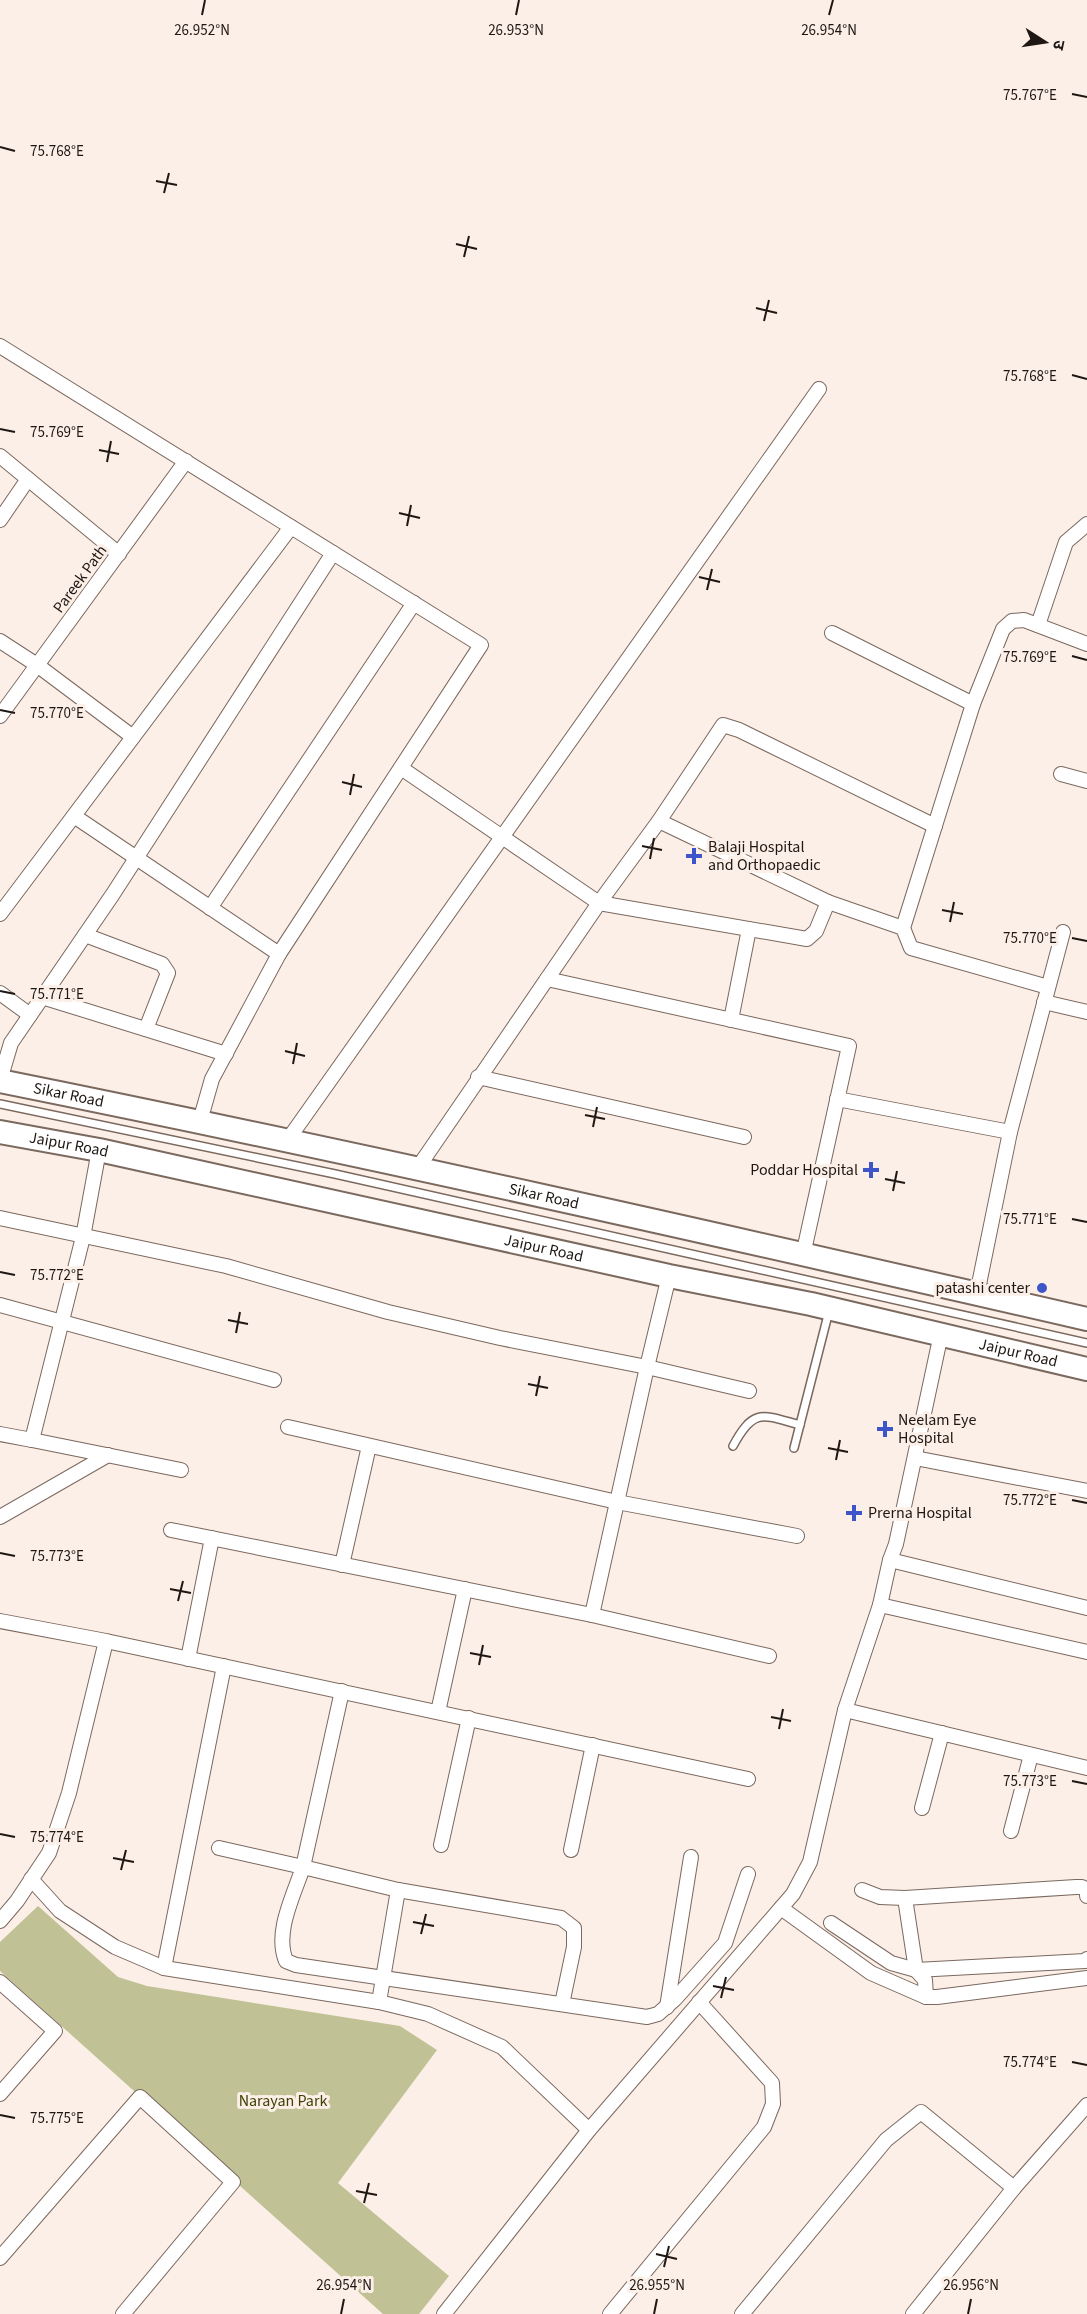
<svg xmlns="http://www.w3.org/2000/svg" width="1087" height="2314" viewBox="0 0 1087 2314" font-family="'Source Sans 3','Noto Sans Devanagari',sans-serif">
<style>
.green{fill:#c0c295}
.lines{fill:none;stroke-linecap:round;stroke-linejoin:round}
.service-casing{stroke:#7b685e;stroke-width:10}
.minor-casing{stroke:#7b685e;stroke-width:16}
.primary-casing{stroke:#7b685e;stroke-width:26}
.service{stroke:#fff;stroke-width:7}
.minor{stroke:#fff;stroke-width:14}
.primary{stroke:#fff;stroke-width:22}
.ticks{fill:none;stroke:#1f1713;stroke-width:2}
.poi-dot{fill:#3d55c8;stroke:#fcefe7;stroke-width:2}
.labels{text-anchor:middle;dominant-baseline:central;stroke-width:6;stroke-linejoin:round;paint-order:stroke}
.street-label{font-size:16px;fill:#1f1713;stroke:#fcefe7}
.poi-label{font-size:16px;fill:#1f1713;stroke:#fcefe7;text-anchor:start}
.park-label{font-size:16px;fill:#414007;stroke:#fcefe7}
.ticks-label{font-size:15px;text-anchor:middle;fill:#1f1713;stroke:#fcefe7;stroke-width:6;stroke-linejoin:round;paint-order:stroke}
</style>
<rect width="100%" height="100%" fill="#fcefe7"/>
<path class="green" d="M 38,1906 L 118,1977 L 147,1986 L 400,2026 L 437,2050 L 338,2183 L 449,2276 L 419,2314 L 383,2314 L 0,1971 L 0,1942 Z"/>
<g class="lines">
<g class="service-casing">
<g id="service">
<path d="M 0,1104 L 335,1174 L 1087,1343"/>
<path d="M 733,1446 C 754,1407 763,1415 800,1425"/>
<path d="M 794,1448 L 829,1311"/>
</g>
</g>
<g class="minor-casing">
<g id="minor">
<path d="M 0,346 L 481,645 L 279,954 L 212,1079 L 200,1121"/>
<path d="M 0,456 L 119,554"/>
<path d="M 0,520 L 28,479"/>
<path d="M 1038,625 L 1066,542 L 1087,524"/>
<path d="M 832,633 L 973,704 L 903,928 L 911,948 L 1048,987"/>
<path d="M 0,641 L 37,665 L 133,737"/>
<path d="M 973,704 L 1003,629 L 1012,621 L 1024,620 L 1087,644"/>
<path d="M 0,716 L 186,461"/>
<path d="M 401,768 L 599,903 L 807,939 L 816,931 L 828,902"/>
<path d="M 1061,774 L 1087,781"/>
<path d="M 74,816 L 279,954"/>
<path d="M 659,821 L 828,902 L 903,928"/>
<path d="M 210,908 L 414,603"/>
<path d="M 0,914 L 291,527"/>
<path d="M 85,935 L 162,964 L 168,973 L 146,1029"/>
<path d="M 547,979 L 849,1046 L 803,1255"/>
<path d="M 0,993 L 30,1015"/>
<path d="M 42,997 L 226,1054"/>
<path d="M 1044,1002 L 1087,1012"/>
<path d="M 731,1020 L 749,929"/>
<path d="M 478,1077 L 744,1137"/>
<path d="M 0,1080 L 11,1043 L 113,894 L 333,553"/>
<path d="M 837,1099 L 1010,1132"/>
<path d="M 287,1141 L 819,389"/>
<path d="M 417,1169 L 599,903 L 659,821 L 723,725 L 739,730 L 935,826"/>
<path d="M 0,1218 L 226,1266 L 388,1312 L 500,1338 L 647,1367 L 749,1391"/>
<path d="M 977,1294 L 1010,1132 L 1063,932"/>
<path d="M 0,1305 L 274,1380"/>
<path d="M 288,1427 L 617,1502 L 797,1536"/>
<path d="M 0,1434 L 32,1440 L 83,1237 L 99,1150"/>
<path d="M 32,1440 L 181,1470"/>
<path d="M 915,1458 L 1087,1491"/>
<path d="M 0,1517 L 108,1455"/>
<path d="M 171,1530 L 592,1615 L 769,1656"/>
<path d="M 890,1560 L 1087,1608"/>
<path d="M 342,1565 L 369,1446"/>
<path d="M 880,1605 L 1087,1652"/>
<path d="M 592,1615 L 647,1367 L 669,1276"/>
<path d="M 0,1621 L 106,1641"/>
<path d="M 188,1659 L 212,1538"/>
<path d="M 342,1691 L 303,1867 L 398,1890"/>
<path d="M 845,1710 L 1087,1768"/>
<path d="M 438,1712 L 465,1589"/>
<path d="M 922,1808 L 942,1733"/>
<path d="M 1011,1831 L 1031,1755"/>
<path d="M 441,1845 L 469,1718"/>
<path d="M 219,1848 L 303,1867 C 294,1895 274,1932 286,1961 L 296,1965 L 647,2017 L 658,2014 L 675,1999 L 725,1943 L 748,1874"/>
<path d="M 571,1850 L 593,1745"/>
<path d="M 31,1879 L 60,1911 L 115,1947 L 164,1968 L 379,2002 L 428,2014 L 502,2047 L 589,2130"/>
<path d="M 862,1890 L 880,1897 L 905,1898 L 1076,1887 L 1082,1887 L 1087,1891 L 1087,1896"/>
<path d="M 905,1898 L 916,1970 L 925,1980 L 926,1997"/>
<path d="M 781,1908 L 871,1973 L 926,1997 L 937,1997 L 1087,1978"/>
<path d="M 0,1921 L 17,1901 L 49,1853 L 69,1793 L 106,1641 L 748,1779"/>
<path d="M 831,1923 L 891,1963 L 916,1970 L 1085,1961 L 1087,1959"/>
<path d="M 164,1968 L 224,1666"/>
<path d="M 0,1982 L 55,2031 L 0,2094"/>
<path d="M 379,2002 L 398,1890 L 561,1918 L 574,1928 L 574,1947 L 562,2004"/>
<path d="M 667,2007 L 691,1857"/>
<path d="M 1014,2188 L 1087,2105"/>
<path d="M 0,2258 L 140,2097 L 233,2182 L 123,2314"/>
<path d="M 444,2314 L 589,2130 L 793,1894 L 810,1862 L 845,1710 L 880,1605 L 890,1560 L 896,1544 L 941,1334"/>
<path d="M 610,2314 L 764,2127 L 773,2104 L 772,2083 L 699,2002"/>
<path d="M 742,2314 L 886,2140 L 921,2112 L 1014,2188 L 913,2314"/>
</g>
</g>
<g class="primary-casing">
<g id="primary">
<path id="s1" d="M 0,1081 C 363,1154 725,1236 1087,1319"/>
<path id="s2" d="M 0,1132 L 99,1150 L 669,1276 L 811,1304 L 1087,1369"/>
</g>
</g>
<use href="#service" class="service"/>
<use href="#minor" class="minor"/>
<use href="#primary" class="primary"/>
</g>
<path class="ticks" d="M 202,15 L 205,0M 516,15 L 519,0M 829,15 L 833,0M 1072,94 L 1087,97M 0,147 L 15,151M 156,181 L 177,185M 164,193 L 169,173M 456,244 L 477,249M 464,257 L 469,236M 756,308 L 777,313M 764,321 L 769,300M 1072,375 L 1087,379M 0,429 L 15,432M 99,450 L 119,454M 107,462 L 111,441M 399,513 L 420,518M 407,526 L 411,505M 699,577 L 720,582M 707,590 L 712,569M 1072,656 L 1087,660M 0,710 L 15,713M 342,782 L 362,787M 350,795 L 354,774M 642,846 L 662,850M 650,859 L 654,838M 942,910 L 963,914M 950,922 L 954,902M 1072,938 L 1087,941M 0,991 L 15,994M 285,1051 L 305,1056M 293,1064 L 297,1043M 585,1115 L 605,1119M 593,1127 L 597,1107M 885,1179 L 905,1183M 893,1191 L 897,1171M 1072,1219 L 1087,1222M 0,1272 L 15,1275M 228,1320 L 248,1324M 236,1333 L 240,1312M 528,1384 L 548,1388M 536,1396 L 540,1376M 828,1448 L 848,1452M 836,1460 L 840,1440M 1072,1500 L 1087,1503M 0,1553 L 15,1556M 170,1589 L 191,1593M 178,1601 L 183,1581M 470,1653 L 491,1657M 479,1665 L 483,1645M 771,1717 L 791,1721M 779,1729 L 783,1709M 1072,1781 L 1087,1784M 0,1834 L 15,1837M 113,1858 L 134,1862M 121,1870 L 126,1850M 413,1922 L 434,1926M 421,1934 L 426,1914M 713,1986 L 734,1990M 721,1998 L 726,1977M 1072,2062 L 1087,2065M 0,2115 L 15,2118M 356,2191 L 377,2195M 364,2203 L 369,2183M 656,2254 L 677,2259M 664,2267 L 669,2246M 341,2314 L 344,2299M 654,2314 L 657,2299M 968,2314 L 971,2299"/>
<g class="poi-dot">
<path d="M691 847h6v6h6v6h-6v6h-6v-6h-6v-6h6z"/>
<path d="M868 1161h6v6h6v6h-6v6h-6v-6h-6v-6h6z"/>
<circle cx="1042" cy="1288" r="6"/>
<path d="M882 1420h6v6h6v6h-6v6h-6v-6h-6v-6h6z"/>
<path d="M851 1504h6v6h6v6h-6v6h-6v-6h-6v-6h6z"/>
</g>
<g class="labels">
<g class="street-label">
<text transform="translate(80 579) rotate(-54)">Pareek Path</text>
<text stroke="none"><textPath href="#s1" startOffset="70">Sikar Road</textPath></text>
<text stroke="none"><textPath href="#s2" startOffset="70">Jaipur Road</textPath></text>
<text stroke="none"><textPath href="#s1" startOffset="556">Sikar Road</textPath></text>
<text stroke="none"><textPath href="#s2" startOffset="556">Jaipur Road</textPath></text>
<text stroke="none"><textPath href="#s2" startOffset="1042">Jaipur Road</textPath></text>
</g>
<g class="poi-label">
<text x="708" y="847">Balaji Hospital<tspan x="708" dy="18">and Orthopaedic</tspan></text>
<text x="858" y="1170" text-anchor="end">Poddar Hospital</text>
<text x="1030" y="1288" text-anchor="end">patashi center</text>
<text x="898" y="1420">Neelam Eye<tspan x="898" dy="18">Hospital</tspan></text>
<text x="868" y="1513">Prerna Hospital</text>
</g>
<g class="park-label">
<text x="283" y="2101">Narayan Park</text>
</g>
</g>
<g class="ticks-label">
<text x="202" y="35">26.952°N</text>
<text x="516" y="35">26.953°N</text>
<text x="829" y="35">26.954°N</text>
<text x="1030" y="100">75.767°E</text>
<text x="57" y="156">75.768°E</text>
<text x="1030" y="381">75.768°E</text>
<text x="57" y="437">75.769°E</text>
<text x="1030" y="662">75.769°E</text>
<text x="57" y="718">75.770°E</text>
<text x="1030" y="943">75.770°E</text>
<text x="57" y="999">75.771°E</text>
<text x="1030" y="1224">75.771°E</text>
<text x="57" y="1280">75.772°E</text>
<text x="1030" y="1505">75.772°E</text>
<text x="57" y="1561">75.773°E</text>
<text x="1030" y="1786">75.773°E</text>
<text x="57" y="1842">75.774°E</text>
<text x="1030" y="2067">75.774°E</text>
<text x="57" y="2123">75.775°E</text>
<text x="344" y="2290">26.954°N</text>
<text x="657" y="2290">26.955°N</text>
<text x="971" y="2290">26.956°N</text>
</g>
<g transform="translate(1045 42) rotate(102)" stroke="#fcefe7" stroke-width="4.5" paint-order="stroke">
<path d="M0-4.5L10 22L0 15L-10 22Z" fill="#1f1713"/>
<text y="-9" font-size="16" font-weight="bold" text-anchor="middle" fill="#1f1713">उ</text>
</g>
</svg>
